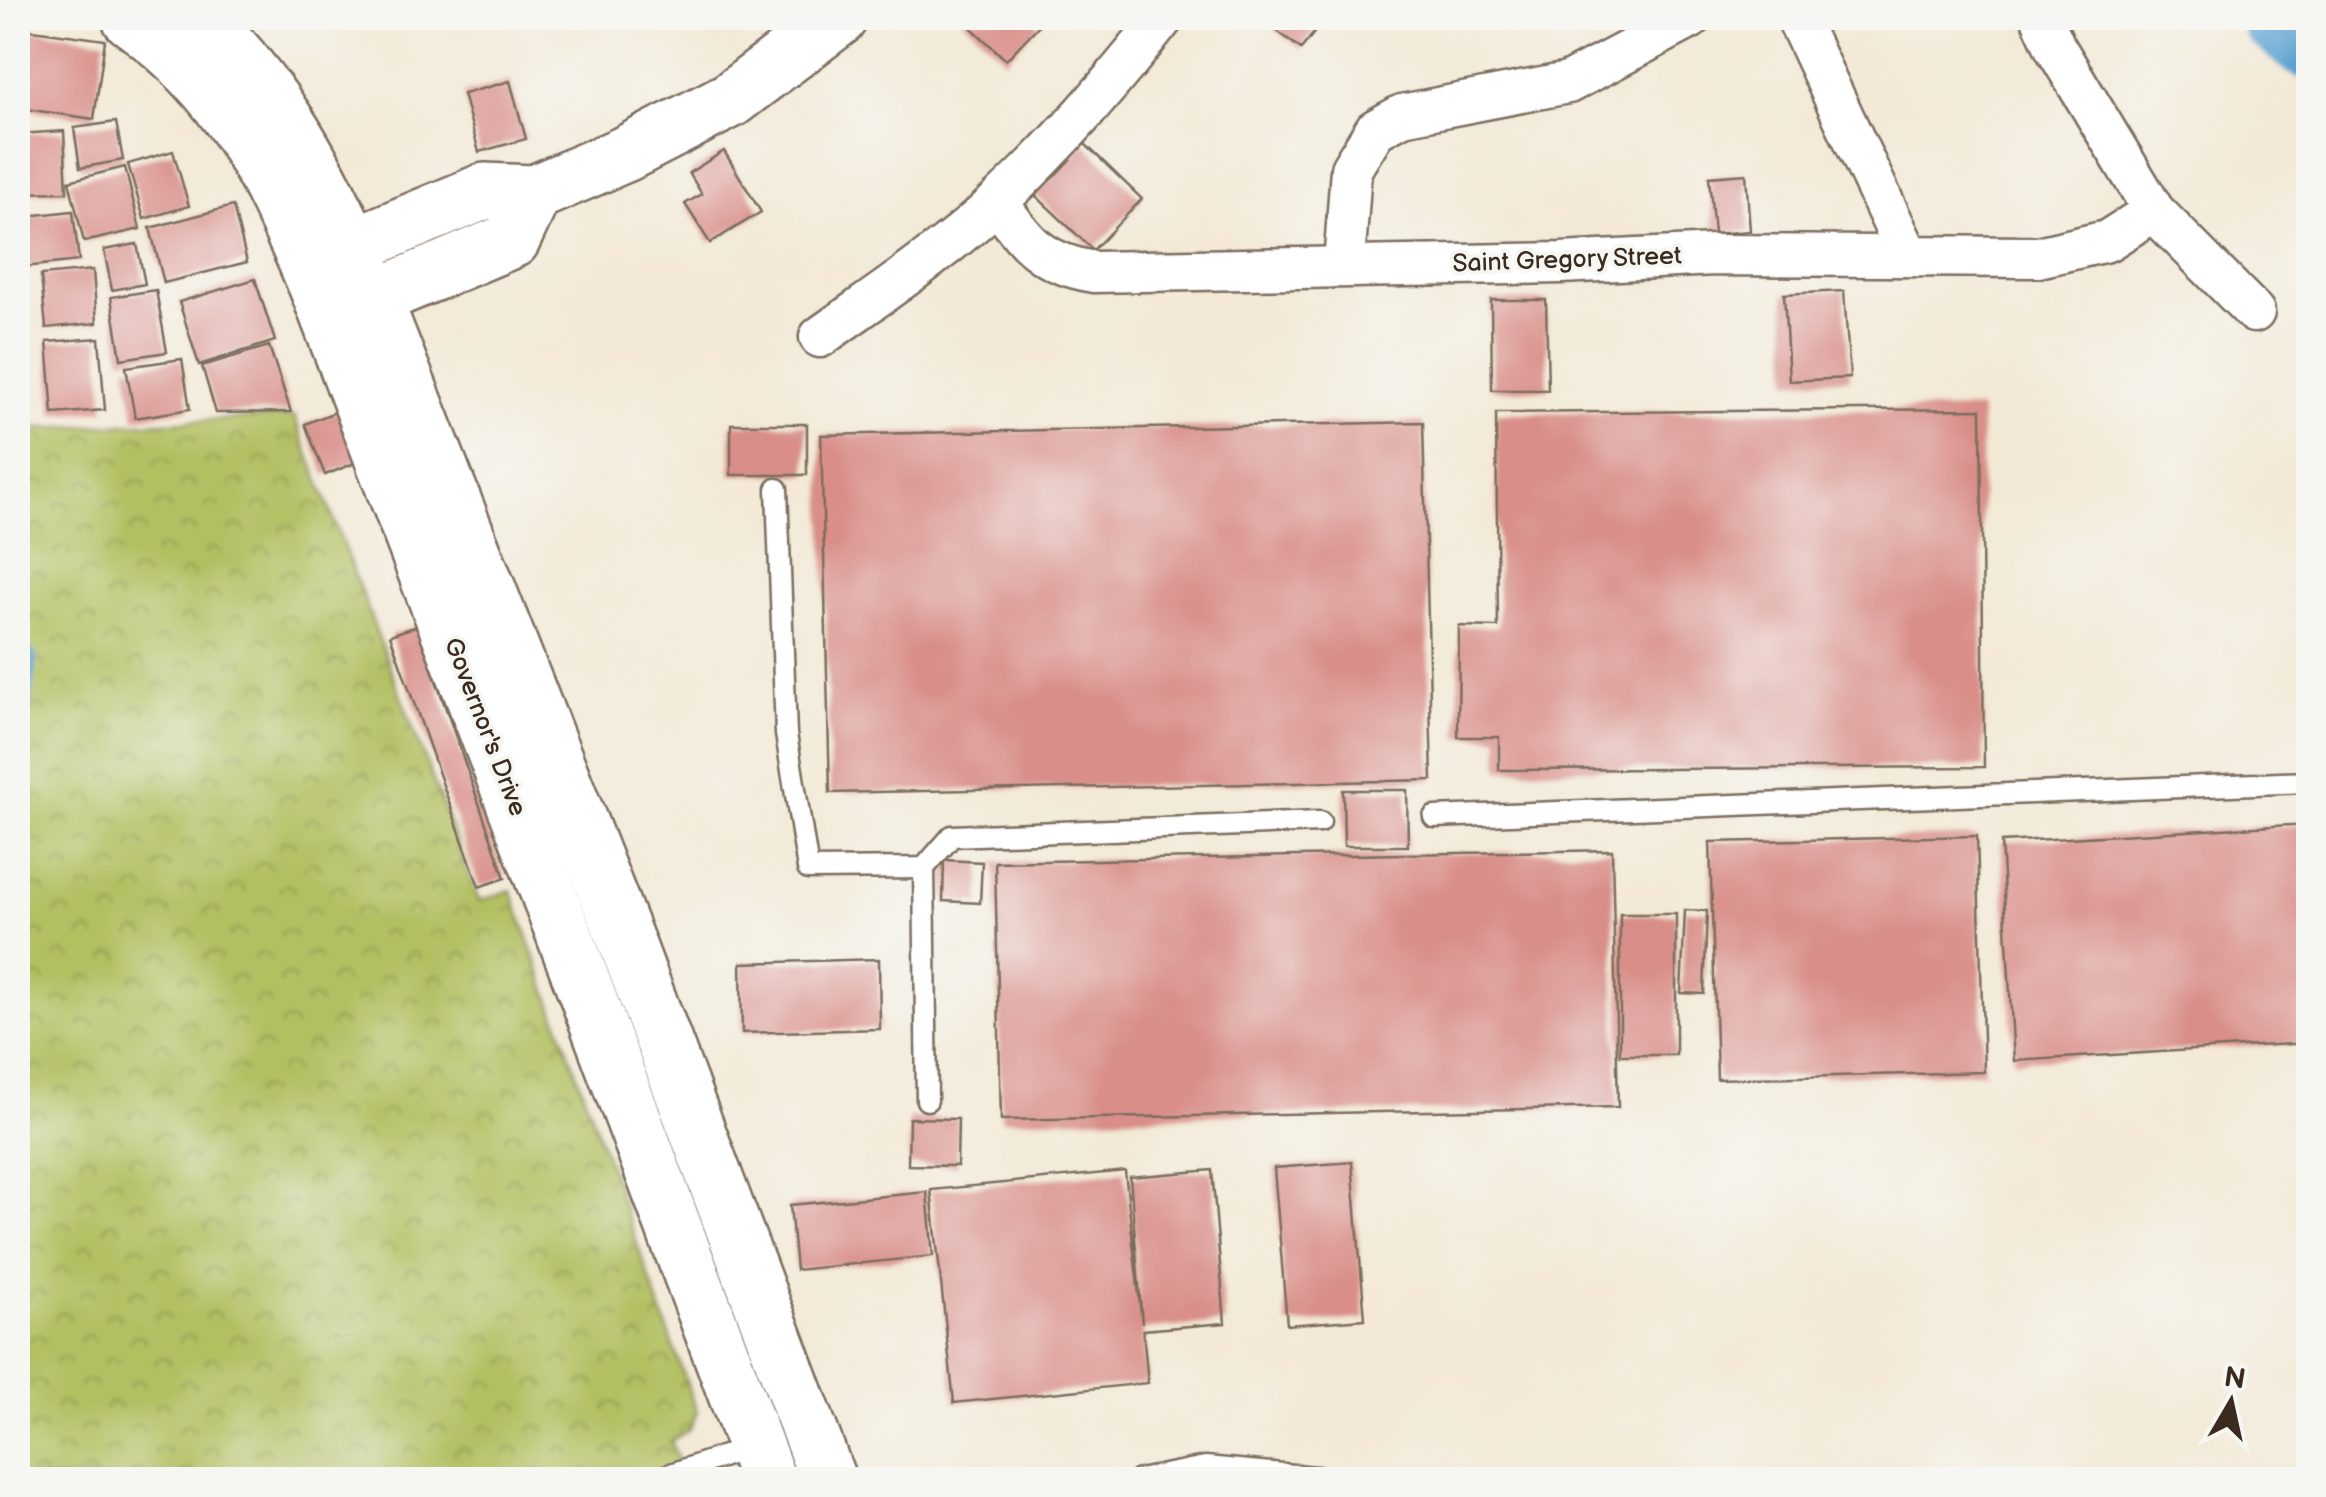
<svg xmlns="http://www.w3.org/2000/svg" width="2326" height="1497" viewBox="0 0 2326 1497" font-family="'Balsamiq Sans',sans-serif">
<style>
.park{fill:url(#park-crowns);stroke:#777540;stroke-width:2.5}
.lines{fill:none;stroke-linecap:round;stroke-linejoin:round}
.stream{stroke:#5aa0d0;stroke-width:12}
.river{stroke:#5aa0d0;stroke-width:72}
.building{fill:#d98e89}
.lane-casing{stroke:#7b6d5e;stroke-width:25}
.street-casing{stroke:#7b6d5e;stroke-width:45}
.secondary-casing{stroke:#7b6d5e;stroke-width:60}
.highway-casing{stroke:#7b6d5e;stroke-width:60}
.lane{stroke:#fff;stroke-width:20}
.street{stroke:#fff;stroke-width:40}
.secondary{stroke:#fff;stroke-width:55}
.highway{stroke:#fff;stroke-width:55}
.labels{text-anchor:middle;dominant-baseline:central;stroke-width:8;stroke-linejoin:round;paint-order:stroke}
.street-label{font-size:25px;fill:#3b2a1e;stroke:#f6f6f2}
</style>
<defs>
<pattern id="park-crowns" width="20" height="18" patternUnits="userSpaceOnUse" patternTransform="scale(2.5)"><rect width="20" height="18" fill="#b3c062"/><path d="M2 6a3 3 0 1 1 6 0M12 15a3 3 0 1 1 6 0" fill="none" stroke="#939c50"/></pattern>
</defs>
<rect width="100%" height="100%" fill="#f6f6f2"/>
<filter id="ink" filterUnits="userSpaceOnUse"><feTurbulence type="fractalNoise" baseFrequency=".01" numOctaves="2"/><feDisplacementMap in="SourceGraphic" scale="20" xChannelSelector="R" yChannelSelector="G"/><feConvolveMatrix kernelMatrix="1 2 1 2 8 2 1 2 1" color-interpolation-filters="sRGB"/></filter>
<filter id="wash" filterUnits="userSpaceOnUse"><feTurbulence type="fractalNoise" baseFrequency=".0048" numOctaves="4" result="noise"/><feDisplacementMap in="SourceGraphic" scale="40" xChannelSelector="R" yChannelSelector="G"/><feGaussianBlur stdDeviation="2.25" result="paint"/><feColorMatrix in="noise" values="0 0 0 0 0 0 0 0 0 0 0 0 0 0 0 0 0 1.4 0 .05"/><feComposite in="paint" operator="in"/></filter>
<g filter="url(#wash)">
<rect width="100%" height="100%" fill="#f3e9d6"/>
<path class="park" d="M 294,416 L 479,901 L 511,890 L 697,1412 L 689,1430 L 671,1441 L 684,1479 L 18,1479 L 18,429 Z"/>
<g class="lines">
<path class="stream" d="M 18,639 L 31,658 L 18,757"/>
<path class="river" d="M 2276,18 L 2308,43"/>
</g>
<g id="blocks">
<g class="building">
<path d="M 961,18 L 1031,18 L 1039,25 L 1006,60 Z"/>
<path d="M 1260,18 L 1326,18 L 1301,49 Z"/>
<path d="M 18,28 L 105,40 L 94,119 L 18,108 Z"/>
<path d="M 510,81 L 526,139 L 479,152 L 463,94 Z"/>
<path d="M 116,122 L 123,160 L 80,168 L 74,128 Z"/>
<path d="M 64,131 L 67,192 L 18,193 L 18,134 Z"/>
<path d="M 1084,143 L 1142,199 L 1093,250 L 1035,195 Z"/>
<path d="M 173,151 L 189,206 L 144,219 L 128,164 Z"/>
<path d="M 724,151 L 761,212 L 710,243 L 685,204 L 702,194 L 689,173 Z"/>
<path d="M 125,167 L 140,229 L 84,242 L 69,181 Z"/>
<path d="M 1746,174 L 1750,231 L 1714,234 L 1709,177 Z"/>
<path d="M 233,206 L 247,262 L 164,283 L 150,228 Z"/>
<path d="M 73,211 L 79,261 L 23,267 L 18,217 Z"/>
<path d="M 137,244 L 145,284 L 112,290 L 104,250 Z"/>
<path d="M 93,270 L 97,323 L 46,328 L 41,275 Z"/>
<path d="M 255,279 L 275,341 L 199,365 L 179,302 Z"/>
<path d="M 156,290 L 167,352 L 121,359 L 111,297 Z"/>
<path d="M 1844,291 L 1850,378 L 1789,381 L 1784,294 Z"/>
<path d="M 1491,300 L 1546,300 L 1548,390 L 1492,390 Z"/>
<path d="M 99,338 L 105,410 L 53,414 L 47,342 Z"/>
<path d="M 269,346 L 291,412 L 216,413 L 202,366 Z"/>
<path d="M 182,359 L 190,409 L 135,418 L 126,367 Z"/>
<path d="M 345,408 L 365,459 L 325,475 L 305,424 Z"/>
<path d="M 1981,409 L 1984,767 L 1499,770 L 1499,737 L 1458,737 L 1459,626 L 1498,627 L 1496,413 Z"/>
<path d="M 1423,422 L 1432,780 L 830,793 L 821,435 Z"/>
<rect x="731" y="424" width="76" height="51"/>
<path d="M 417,626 L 505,878 L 479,887 L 390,635 Z"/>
<path d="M 1343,790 L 1407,790 L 1408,846 L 1344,846 Z"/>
<path d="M 2308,824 L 2308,1043 L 2014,1061 L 2001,842 Z"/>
<path d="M 1977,836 L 1984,1072 L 1717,1079 L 1710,842 Z"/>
<path d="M 1612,850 L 1618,1107 L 1001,1120 L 995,862 Z"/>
<path d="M 944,860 L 982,862 L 980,903 L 943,901 Z"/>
<path d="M 1685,910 L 1707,911 L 1704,994 L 1681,993 Z"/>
<rect x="1620" y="914" width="56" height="141"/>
<path d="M 879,959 L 880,1029 L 742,1033 L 741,963 Z"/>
<path d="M 909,1118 L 958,1119 L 957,1166 L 908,1165 Z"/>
<path d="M 1352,1162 L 1365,1319 L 1287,1325 L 1274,1168 Z"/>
<path d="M 1212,1170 L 1225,1323 L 1143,1330 L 1148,1383 L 954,1403 L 931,1190 L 1125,1171 L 1142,1323 L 1130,1177 Z"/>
<path d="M 927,1192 L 933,1256 L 796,1270 L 790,1205 Z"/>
</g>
</g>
</g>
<g filter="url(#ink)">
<use href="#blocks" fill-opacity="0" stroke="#7b6d5e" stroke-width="2.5"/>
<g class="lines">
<g class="lane-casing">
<g id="lane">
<path d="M 777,489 L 786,734 L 808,869 L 924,868 L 952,836 L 1320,822"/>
<path d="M 1434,817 L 2308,782"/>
<path d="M 924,868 L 927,1100"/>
<path d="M 653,1480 L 754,1446"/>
<path d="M 1139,1480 L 1205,1467 L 1349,1480"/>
</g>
</g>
<g class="street-casing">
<g id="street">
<path d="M 1797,18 L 1908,255"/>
<path d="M 2042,18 L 2055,47 L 2154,211 L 2254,312"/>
<path d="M 998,202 C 1026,244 1042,263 1094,272 L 1561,263 L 1714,255 L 2038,257 L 2107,241 L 2154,211"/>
<path d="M 1344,266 L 1351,169 L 1375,130 L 1402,115 L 1568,83 L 1691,18"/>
<path d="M 820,337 C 880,294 944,252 998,201 C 1059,145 1112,82 1163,18"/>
</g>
</g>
<g class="secondary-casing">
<path id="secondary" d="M 534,193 L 512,240 L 374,298 L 318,289 L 353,246 L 485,191 L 534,193 L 625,154 L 730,100 L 839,18"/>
</g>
<g class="highway-casing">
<g id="highway">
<path d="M 130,18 C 234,92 269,176 318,289 L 576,965 L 768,1480"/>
<path d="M 202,18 C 275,92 309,152 353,246 L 628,946 L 828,1480"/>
</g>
</g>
<use href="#lane" class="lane"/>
<use href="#street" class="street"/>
<use href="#secondary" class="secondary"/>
<use href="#highway" class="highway"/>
</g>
</g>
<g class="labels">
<g class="street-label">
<text transform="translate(1567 260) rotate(-2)">Saint Gregory Street</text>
<text transform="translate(485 727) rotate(69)">Governor's Drive</text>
</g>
</g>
<rect width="2326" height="1497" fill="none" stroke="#f6f6f2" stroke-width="60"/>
<g transform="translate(2231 1402) rotate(9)" stroke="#f6f6f2" stroke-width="8" paint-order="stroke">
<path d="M0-8L18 38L0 25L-18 38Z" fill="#3b2a1e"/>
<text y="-15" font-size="28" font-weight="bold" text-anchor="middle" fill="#3b2a1e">N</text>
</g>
</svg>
